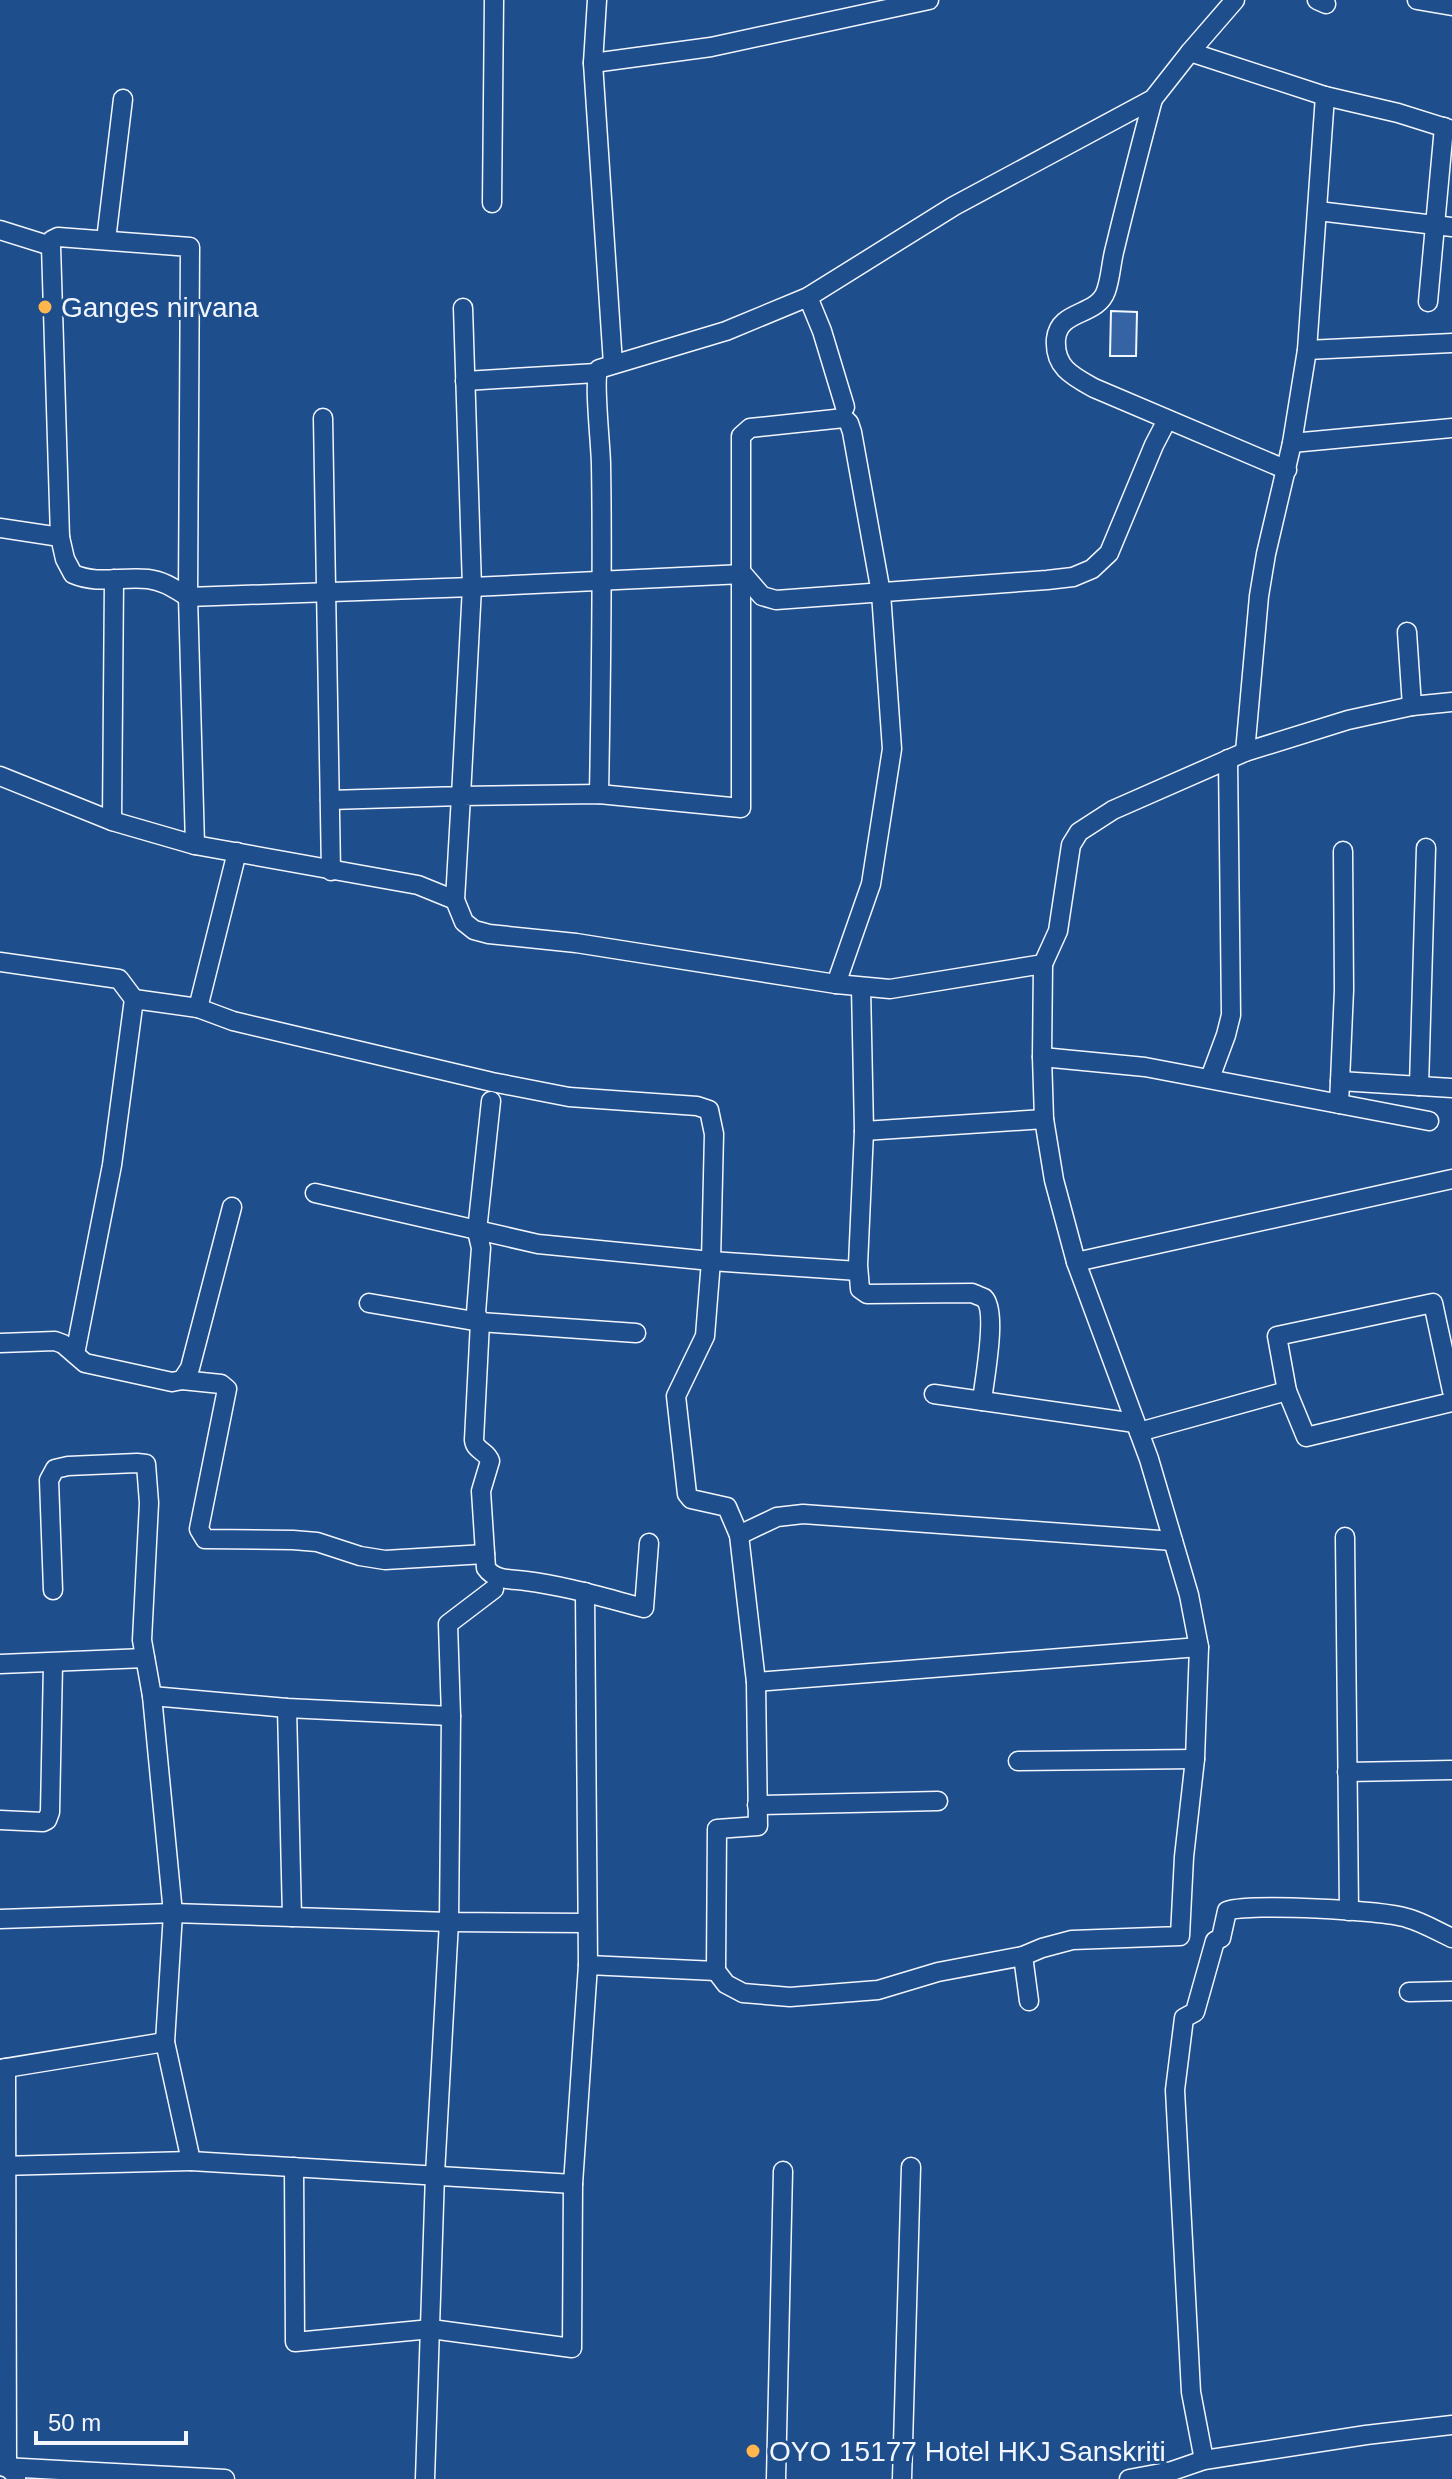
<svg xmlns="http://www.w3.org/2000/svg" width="1452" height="2479" viewBox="0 0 1452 2479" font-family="Helvetica,sans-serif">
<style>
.building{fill:#3563a3;stroke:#f2f6ff;stroke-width:2}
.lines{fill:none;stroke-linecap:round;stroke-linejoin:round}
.minor-casing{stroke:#f2f6ff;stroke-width:21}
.minor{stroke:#1f4e8c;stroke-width:18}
.poi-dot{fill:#ffb74d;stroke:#1f4e8c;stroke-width:3}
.labels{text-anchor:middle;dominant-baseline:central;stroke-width:6;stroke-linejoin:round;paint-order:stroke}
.poi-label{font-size:28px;fill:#f2f6ff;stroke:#1f4e8c;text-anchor:start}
</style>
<rect width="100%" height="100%" fill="#1f4e8c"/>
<path class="building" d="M 1111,311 L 1137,312 L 1136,356 L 1110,356 Z"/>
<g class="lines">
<g class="minor-casing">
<g id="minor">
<path d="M 597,0 L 593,63 L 613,364"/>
<path d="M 1235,0 L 1190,52 L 1325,96 L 1398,113 L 1452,130"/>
<path d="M 1317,0 L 1326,4"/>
<path d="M 1417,0 L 1452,6"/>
<path d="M 593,63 L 711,47 L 929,0"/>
<path d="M 1153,99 C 1140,148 1127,198 1115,248 C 1111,262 1111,277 1106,291 C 1097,317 1059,309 1056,339 C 1054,367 1072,376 1094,388 L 1287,470"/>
<path d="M 492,203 L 494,0"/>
<path d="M 1318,211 L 1452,227"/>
<path d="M 0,230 L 51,246"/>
<path d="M 106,240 L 123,99"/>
<path d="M 808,297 L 822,331 L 845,407"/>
<path d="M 1428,302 L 1444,127"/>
<path d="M 1307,350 L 1452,343"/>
<path d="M 465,381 L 596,373"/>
<path d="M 323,418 L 331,871"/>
<path d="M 1292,443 L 1452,428"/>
<path d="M 0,528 L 60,537 L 65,559 L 73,574 C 99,585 121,576 148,579 C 164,581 175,589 188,597 L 472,587 L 743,574 L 762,596 L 776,600 L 1047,580 L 1073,577 L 1092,569 L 1109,553 L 1154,445 L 1167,420"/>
<path d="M 60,537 L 51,246 L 52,240 L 58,237 L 190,247 L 188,597 L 195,845"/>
<path d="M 1407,632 L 1412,706"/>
<path d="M 1245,752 L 1259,596 L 1266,554 L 1292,443 L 1307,350 L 1325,96"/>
<path d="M 0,776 L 112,821 L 195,845 L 418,885 L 455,900 L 464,922 L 474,930 L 489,934 L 576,943 L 836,984 L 890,989 L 1043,964 L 1058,931 L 1071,845 L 1079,832 L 1113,810 L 1245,752 L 1348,720 L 1412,706 L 1452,702"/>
<path d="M 599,794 C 601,684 603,575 601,465 C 601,447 593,379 599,369 L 726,331 L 808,297 L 954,206 L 1153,99 L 1190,52"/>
<path d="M 330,800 L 461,796 L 472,587 L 463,308"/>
<path d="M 112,821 L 114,579"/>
<path d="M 455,900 L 461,796 L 599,794 L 741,808 L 741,436 L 750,428 L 844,418 L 849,423 L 852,432 L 881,593 L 892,749 L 871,884 L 836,984"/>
<path d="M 0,962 L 119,979 L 134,999"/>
<path d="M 861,987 L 864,1131 L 858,1265 L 860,1289 L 867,1294 L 972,1293 C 974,1294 982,1297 984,1298 C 998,1311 984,1381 982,1401"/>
<path d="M 198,1008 L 233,1021 L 492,1082 L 569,1097 L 697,1106 L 709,1110 L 714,1134 L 711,1261 L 705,1336 L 676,1396 L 687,1494 L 691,1499 L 727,1507 L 739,1535 L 756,1682 L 758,1826 L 717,1829 L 716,1971 L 588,1965"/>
<path d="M 1042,1057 L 1145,1067 L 1429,1121"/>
<path d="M 1210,1078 L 1226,1035 L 1231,1015 L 1228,759"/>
<path d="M 1340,1081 L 1452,1088"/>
<path d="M 1419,1086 L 1426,848"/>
<path d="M 491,1101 L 477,1231 L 481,1248 L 476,1313 L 480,1322 L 474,1440 C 475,1451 487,1451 490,1461 L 481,1491 L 486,1568 C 495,1581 512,1579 526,1581 C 566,1586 605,1598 644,1608 L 649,1543"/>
<path d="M 1339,1104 L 1344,990 L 1343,851"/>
<path d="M 864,1131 L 1044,1119"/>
<path d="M 315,1193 L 538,1244 L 711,1261 L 858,1271"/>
<path d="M 1076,1262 L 1452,1179"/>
<path d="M 369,1303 L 480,1322 L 636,1333"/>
<path d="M 0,1343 L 55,1341 L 63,1344 L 85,1363 L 172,1382 L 182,1380 L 190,1368 L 232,1207"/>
<path d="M 75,1354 L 112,1165 L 134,999 L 198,1008 L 237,852"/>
<path d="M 182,1380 L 221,1384 L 227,1389 L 199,1529 L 205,1539 L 293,1540 L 317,1542 L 360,1556 L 385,1560 L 485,1554"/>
<path d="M 1452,1391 L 1433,1303 L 1277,1336 L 1287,1391 L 1306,1437 L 1452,1402"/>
<path d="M 934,1394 L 1135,1423"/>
<path d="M 1139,1432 L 1287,1391"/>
<path d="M 739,1535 L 777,1517 L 803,1514 L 1173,1541"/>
<path d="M 1345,1537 L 1349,1911"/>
<path d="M 53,1590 L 49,1480 L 55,1469 L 68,1466 L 137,1463 L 146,1464 L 149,1503 L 142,1640 L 152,1696 L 173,1913 L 165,2042 L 191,2161 L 573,2184 L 588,1965 L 585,1592"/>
<path d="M 0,1664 L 145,1658"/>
<path d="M 756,1682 L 1199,1647"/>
<path d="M 152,1696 L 287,1708 L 451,1716"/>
<path d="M 287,1708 L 292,1917"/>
<path d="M 1018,1761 L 1195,1759"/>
<path d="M 1347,1772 L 1452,1770"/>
<path d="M 757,1805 L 938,1801"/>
<path d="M 0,1820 L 43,1822 L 47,1820 L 50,1812 L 53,1664"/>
<path d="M 0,1919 L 173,1913 L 449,1922 L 586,1923"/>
<path d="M 716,1971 L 726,1984 L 743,1993 L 790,1997 L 878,1990 L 938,1972 L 1023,1956"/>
<path d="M 1409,1992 L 1452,1991"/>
<path d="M 1029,2001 L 1023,1956 L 1042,1948 L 1072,1940 L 1180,1936 L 1184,1857 L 1195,1759 L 1199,1647 L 1189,1595 L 1149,1459 L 1076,1262 L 1054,1180 L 1044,1119 L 1042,1057 L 1043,964"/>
<path d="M 6,2068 L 7,2467 L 16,2475 L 16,2479"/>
<path d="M 0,2069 L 165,2042"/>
<path d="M 0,2166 L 191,2161"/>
<path d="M 294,2167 L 295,2342 L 431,2329 L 572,2348 L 573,2184"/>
<path d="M 1204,2460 L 1191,2392 L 1175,2090 L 1184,2018 L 1195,2012 L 1215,1941 L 1221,1938 L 1227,1911 C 1250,1903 1381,1910 1407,1918 C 1422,1922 1437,1931 1452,1938"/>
<path d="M 4,2467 L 225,2479"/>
<path d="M 425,2479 L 435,2174 L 449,1922 L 451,1716 L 448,1624 L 494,1589"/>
<path d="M 776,2479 L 783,2171"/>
<path d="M 902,2479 L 911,2167"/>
<path d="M 1129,2479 L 1172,2471 L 1204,2460 L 1366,2435 L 1452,2425"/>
</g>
</g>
<use href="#minor" class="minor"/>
</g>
<g class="poi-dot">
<circle cx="45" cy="307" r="8"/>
<circle cx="753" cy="2451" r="8"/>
</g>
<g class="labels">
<g class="poi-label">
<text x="61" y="307">Ganges nirvana</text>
<text x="769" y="2451">OYO 15177 Hotel HKJ Sanskriti</text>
</g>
</g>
<path d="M36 2431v12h150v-12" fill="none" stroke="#f2f6ff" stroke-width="4"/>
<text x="48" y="2431" font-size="24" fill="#f2f6ff" stroke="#1f4e8c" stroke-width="6" paint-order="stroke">50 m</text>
</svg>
